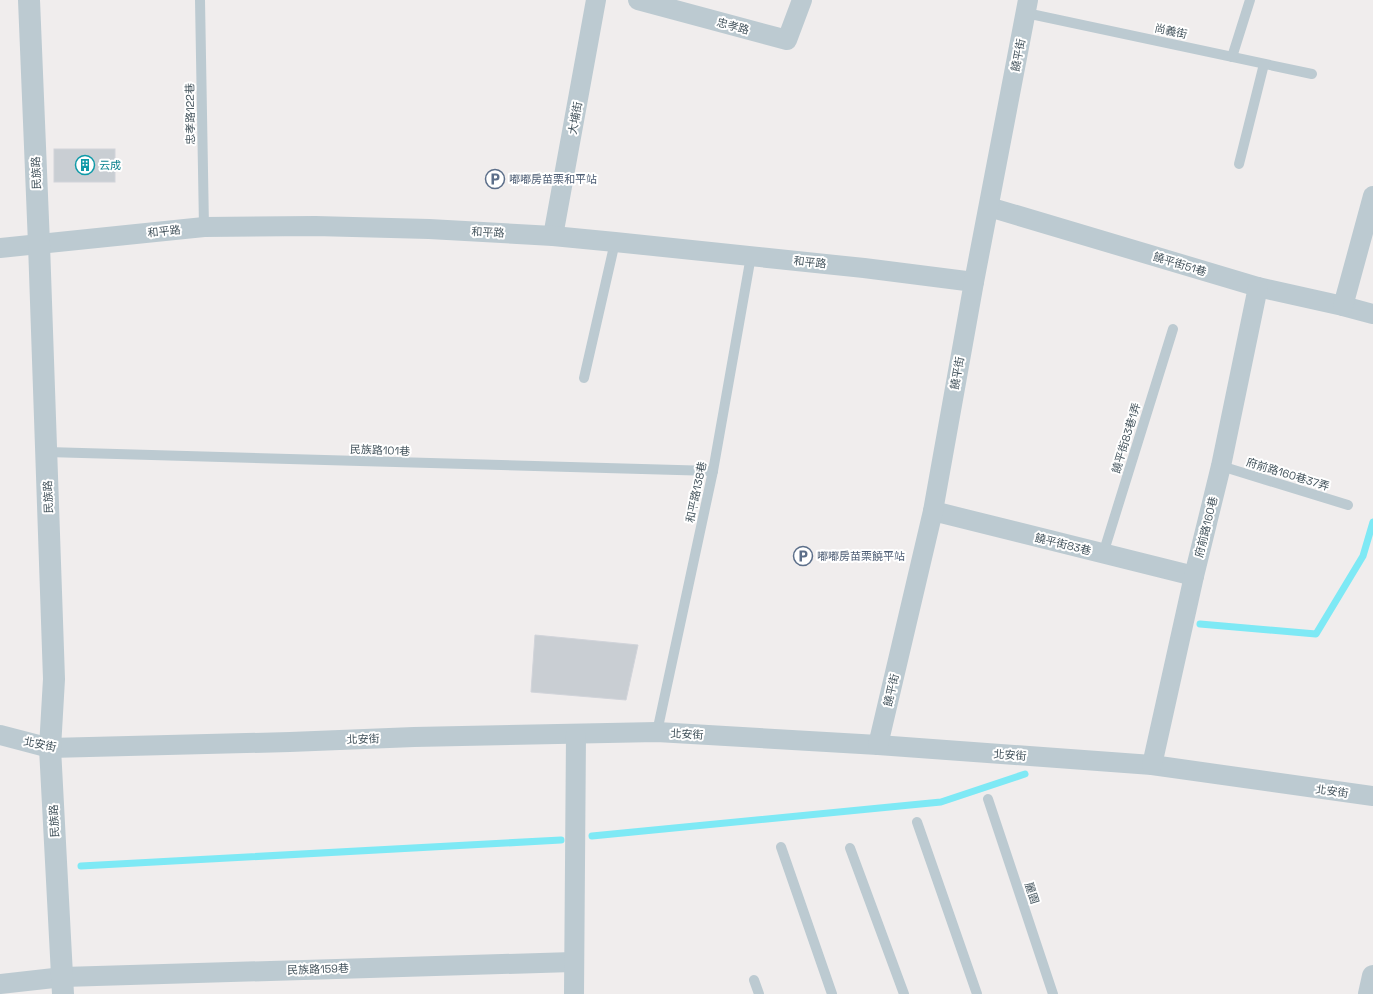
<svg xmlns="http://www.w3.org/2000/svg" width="1373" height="994" viewBox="0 0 1373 994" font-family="'Space Grotesk','Noto Sans TC',sans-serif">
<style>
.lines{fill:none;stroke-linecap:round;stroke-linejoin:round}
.stream{stroke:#7ee9f5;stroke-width:7}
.building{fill:#c9ced3;stroke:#d1d4da}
.service{stroke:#bccad1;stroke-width:10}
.minor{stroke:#bccad1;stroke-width:20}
.tertiary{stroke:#bccad1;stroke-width:22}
.labels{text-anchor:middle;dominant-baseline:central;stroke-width:4;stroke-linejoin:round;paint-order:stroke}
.street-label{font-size:11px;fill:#44545d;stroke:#fff}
.culture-label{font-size:11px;fill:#0d838f;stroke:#fff;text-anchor:start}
.service-label{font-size:11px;fill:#4e5e75;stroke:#fff;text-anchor:start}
</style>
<rect width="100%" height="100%" fill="#f0eded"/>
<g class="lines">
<g class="stream">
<path d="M 1200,624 L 1316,634 L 1363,556 L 1373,522"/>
<path d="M 592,836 L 941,802 L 1025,774"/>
<path d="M 81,866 L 561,840"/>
</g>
</g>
<g class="building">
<rect x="54" y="149" width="61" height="33"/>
<path d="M 535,635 L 638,645 L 626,700 L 531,692 Z"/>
</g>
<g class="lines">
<g class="service">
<path d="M 200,0 L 204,227"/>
<path d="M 1026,13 L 1312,74"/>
<path d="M 1232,57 L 1250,0"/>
<path d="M 1239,164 L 1264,64"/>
<path d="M 584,378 L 615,242"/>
<path d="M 47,452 L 713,471"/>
<path d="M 1221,466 L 1348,505"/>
<path d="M 1103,554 L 1173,329"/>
<path d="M 657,732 L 713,471 L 751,256"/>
<path d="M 988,799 L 1053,994"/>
<path d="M 917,822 L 977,994"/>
<path d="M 781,847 L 832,994"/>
<path d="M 850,848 L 904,994"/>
<path d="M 754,980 L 759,994"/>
</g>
<g class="minor">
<path d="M 638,0 L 787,40 L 802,0"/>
<path d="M 989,207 L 1258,287 L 1343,306 L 1373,314"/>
<path d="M 553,236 L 596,0"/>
<path d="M 0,248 L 204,227 L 315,226 L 429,229 L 553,236 L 615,242 L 864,268 L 974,282"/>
<path d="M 1343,306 L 1373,196"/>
<path d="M 933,511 L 1194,576"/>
<path d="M 0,735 L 50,748 L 290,742 L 414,737 L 657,732 L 878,745 L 1152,765 L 1373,796"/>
<path d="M 878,745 L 933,511 L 974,282 L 1028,0"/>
<path d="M 1152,765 L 1194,576 L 1221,466 L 1258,287"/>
<path d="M 0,984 L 63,977 L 573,962"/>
<path d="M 574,994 L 576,734"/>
</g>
<g class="tertiary">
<path d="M 29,0 L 39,244 L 54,679 L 50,748 L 63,994"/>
<path d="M 1369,994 L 1373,976"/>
</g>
</g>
<defs>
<g id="building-ring" transform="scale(1)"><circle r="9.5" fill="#fff" stroke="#0f9aa8" stroke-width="1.5"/><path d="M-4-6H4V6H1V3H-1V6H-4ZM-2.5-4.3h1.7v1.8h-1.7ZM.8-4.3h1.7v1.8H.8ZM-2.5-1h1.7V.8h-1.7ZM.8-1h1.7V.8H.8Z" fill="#0f9aa8"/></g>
<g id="parking-ring" transform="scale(1)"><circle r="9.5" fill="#fff" stroke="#5c6f8a" stroke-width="1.5"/><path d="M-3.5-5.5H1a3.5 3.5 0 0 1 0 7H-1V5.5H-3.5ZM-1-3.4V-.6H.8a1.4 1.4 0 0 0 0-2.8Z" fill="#5c6f8a"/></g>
</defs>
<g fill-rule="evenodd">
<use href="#building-ring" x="85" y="165"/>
<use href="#parking-ring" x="495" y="179"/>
<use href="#parking-ring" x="803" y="556"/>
</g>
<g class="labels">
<g class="street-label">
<text transform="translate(733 26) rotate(15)">忠孝路</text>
<text transform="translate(1171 31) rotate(12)">尚義街</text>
<text transform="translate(1018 55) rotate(-79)">饒平街</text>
<text transform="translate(190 114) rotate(-91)">忠孝路122巷</text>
<text transform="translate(575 118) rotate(-80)">大埔街</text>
<text transform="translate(36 173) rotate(-92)">民族路</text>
<text transform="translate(164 231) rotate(-6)">和平路</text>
<text transform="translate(488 232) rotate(3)">和平路</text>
<text transform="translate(810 262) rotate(6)">和平路</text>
<text transform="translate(1180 264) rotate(17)">饒平街51巷</text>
<text transform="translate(957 373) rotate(-80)">饒平街</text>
<text transform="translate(1126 438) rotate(-73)">饒平街83巷1弄</text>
<text transform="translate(380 450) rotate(2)">民族路101巷</text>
<text transform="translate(1288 474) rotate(17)">府前路160巷37弄</text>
<text transform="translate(696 492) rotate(-78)">和平路138巷</text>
<text transform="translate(48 497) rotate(-92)">民族路</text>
<text transform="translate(1206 527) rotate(-76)">府前路160巷</text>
<text transform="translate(1063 544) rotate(14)">饒平街83巷</text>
<text transform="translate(891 690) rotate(-77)">饒平街</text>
<text transform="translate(687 734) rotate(3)">北安街</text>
<text transform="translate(363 739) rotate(-2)">北安街</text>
<text transform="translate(40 744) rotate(11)">北安街</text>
<text transform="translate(1010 755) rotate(4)">北安街</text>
<text transform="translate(1332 791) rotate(8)">北安街</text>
<text transform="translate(54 821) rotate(-93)">民族路</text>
<text transform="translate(1032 893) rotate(72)">麗園</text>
<text transform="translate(318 969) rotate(-2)">民族路159巷</text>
</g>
<g class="culture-label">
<text x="99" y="165">云成</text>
</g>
<g class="service-label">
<text x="509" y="179">嘟嘟房苗栗和平站</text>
<text x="817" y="556">嘟嘟房苗栗饒平站</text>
</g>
</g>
</svg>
